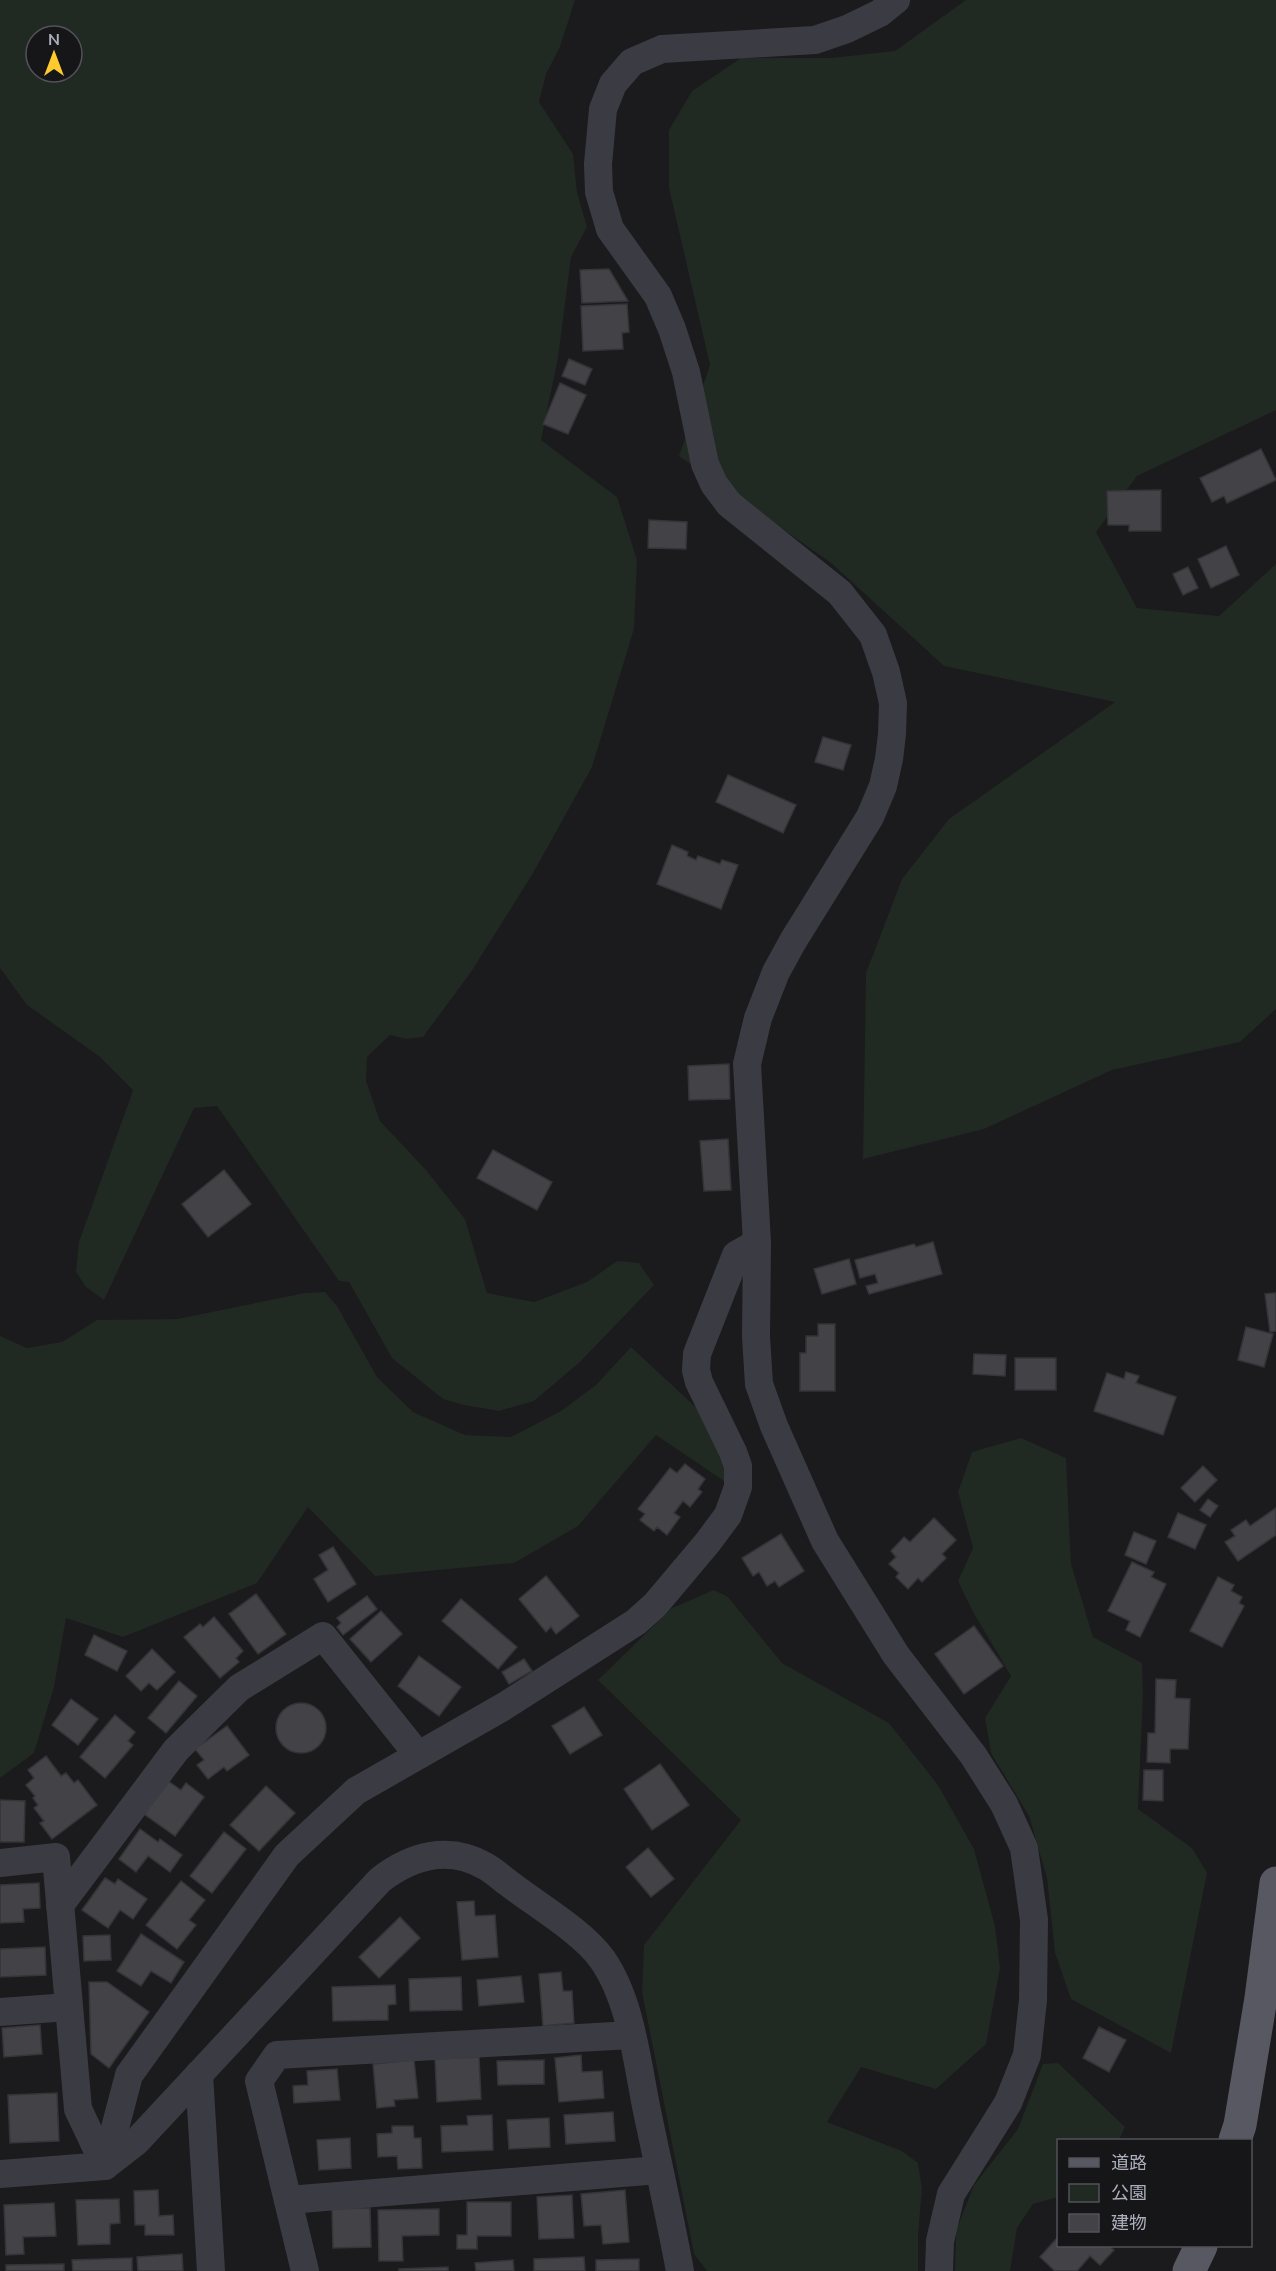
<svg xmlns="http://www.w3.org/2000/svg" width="1276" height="2271" viewBox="0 0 1276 2271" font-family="'Nunito Sans','Noto Sans JP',sans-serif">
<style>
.green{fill:#202922;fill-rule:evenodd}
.building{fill:#424247;stroke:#353439;stroke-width:1.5}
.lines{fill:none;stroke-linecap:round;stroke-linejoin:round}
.minor{stroke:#3b3c43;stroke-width:28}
.major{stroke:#575862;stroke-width:33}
</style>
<rect width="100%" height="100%" fill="#1b1a1d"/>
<g class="green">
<path d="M 0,0 L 575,0 L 560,47 L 546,74 L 539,102 L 573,154 L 577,192 L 587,227 L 571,257 L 558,358 L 541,440 L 617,497 L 637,560 L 634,629 L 592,767 L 532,875 L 471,972 L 423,1037 L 406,1039 L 390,1035 L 367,1057 L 366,1081 L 380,1121 L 426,1170 L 465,1219 L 487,1293 L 534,1302 L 587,1282 L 617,1261 L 639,1263 L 654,1285 L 580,1362 L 534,1401 L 499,1411 L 464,1405 L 443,1399 L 392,1358 L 349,1282 L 339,1281 L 217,1106 L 194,1108 L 104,1300 L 86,1287 L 76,1272 L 79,1242 L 133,1090 L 100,1057 L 27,1005 L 0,968 ZM 36,36 L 72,36 L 72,72 L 36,72 Z"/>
<path d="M 966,0 L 1276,0 L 1276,410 L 1137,476 L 1096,532 L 1137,608 L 1219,616 L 1276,564 L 1276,1009 L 1240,1042 L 1112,1070 L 984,1129 L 863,1159 L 866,973 L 902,879 L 949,819 L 1115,702 L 944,666 L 831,563 L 679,456 L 710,365 L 669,188 L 669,130 L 692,91 L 741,58 L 831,58 L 895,51 Z"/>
<path d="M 325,1292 L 337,1306 L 377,1377 L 413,1412 L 465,1435 L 511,1437 L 561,1411 L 596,1385 L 631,1347 L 699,1410 L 721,1443 L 727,1476 L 724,1481 L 656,1435 L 578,1526 L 514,1563 L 375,1576 L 308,1507 L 257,1583 L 123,1637 L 66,1618 L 54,1687 L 34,1753 L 0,1778 L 0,1336 L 27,1348 L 62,1342 L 97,1320 L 177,1319 L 305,1293 Z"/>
<path d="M 1021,1438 L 1066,1458 L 1071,1564 L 1093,1637 L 1142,1663 L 1143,1693 L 1138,1809 L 1192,1848 L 1207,1873 L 1171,2053 L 1071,1999 L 1055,1953 L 1047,1878 L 1029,1816 L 991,1753 L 985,1718 L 1011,1676 L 973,1612 L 958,1581 L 973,1548 L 958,1492 L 972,1452 Z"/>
<path d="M 714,1590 L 728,1597 L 782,1663 L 889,1723 L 938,1785 L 974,1849 L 995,1926 L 1000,1968 L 986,2044 L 936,2089 L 861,2067 L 827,2122 L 902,2151 L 918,2163 L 922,2188 L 918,2235 L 918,2271 L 707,2271 L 694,2254 L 642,1992 L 644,1945 L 741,1820 L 598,1680 L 672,1608 Z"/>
<path d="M 1058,2063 L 1125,2127 L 1119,2140 L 1058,2140 L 1058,2197 L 1033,2204 L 1017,2228 L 1010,2271 L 955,2271 L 956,2231 L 974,2185 L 1018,2129 L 1043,2064 Z"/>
</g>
<g class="building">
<path d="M 609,269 L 628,301 L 582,303 L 580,270 Z"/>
<path d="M 627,304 L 629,332 L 622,333 L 623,349 L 583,351 L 581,306 Z"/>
<path d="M 569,359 L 592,369 L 585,385 L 562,376 Z"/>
<path d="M 560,383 L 586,395 L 568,434 L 543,424 Z"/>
<path d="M 1261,449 L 1276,480 L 1227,503 L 1224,496 L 1212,502 L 1200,478 Z"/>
<path d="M 1161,490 L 1161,531 L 1129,531 L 1129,525 L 1108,525 L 1107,491 Z"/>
<path d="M 649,520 L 687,522 L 686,549 L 648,548 Z"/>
<path d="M 1226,546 L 1239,575 L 1211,588 L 1198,559 Z"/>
<path d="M 1188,567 L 1198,588 L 1183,595 L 1173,574 Z"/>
<path d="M 823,737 L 851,745 L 843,770 L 815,762 Z"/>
<path d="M 728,775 L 796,805 L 783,833 L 716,802 Z"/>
<path d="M 672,845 L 688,852 L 687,856 L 696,860 L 698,856 L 720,864 L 722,860 L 738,865 L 721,909 L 657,884 Z"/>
<path d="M 729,1064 L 730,1099 L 689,1100 L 688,1066 Z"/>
<path d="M 728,1139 L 731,1190 L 704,1191 L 700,1141 Z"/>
<path d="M 493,1150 L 552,1182 L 537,1210 L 477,1178 Z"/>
<path d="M 224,1170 L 251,1204 L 208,1237 L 182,1204 Z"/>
<path d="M 933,1242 L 942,1274 L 869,1294 L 866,1286 L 878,1283 L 875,1274 L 860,1278 L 855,1260 L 914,1244 L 916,1247 Z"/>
<path d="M 849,1259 L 856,1284 L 822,1294 L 814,1269 Z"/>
<path d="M 1276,1293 L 1276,1331 L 1270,1332 L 1265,1294 Z"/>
<path d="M 818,1324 L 835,1324 L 835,1391 L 800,1391 L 800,1353 L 806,1353 L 806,1336 L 818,1336 Z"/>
<path d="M 1246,1327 L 1273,1334 L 1264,1367 L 1238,1360 Z"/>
<path d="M 974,1354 L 1006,1355 L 1005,1376 L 973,1374 Z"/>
<rect x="1015" y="1358" width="41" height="32"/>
<path d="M 1126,1372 L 1139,1376 L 1136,1383 L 1176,1397 L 1163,1435 L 1094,1411 L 1107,1373 L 1124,1379 Z"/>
<path d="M 685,1464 L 705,1479 L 698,1489 L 702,1492 L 690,1507 L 683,1501 L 674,1513 L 680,1517 L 667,1535 L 657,1527 L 654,1531 L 640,1520 L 645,1514 L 638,1509 L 670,1468 L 677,1473 Z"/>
<path d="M 1203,1466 L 1217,1480 L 1195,1502 L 1181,1488 Z"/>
<path d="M 1208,1499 L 1218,1506 L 1210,1517 L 1200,1510 Z"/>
<path d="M 1276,1508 L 1276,1535 L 1238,1561 L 1225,1542 L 1235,1536 L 1231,1530 L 1246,1520 L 1250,1526 Z"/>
<path d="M 1178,1513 L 1206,1525 L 1195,1549 L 1168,1537 Z"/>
<path d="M 934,1518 L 956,1540 L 942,1554 L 946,1558 L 922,1582 L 918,1578 L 908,1589 L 896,1577 L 899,1573 L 889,1564 L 896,1557 L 891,1551 L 904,1537 L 910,1542 Z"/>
<path d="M 1134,1532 L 1156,1541 L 1146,1564 L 1125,1555 Z"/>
<path d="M 781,1534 L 804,1571 L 779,1587 L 775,1581 L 767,1586 L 759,1572 L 753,1576 L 742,1558 Z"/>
<path d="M 333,1547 L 356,1584 L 328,1602 L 314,1579 L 328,1570 L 319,1555 Z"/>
<path d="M 1132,1562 L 1154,1572 L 1151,1577 L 1166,1584 L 1140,1637 L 1126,1630 L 1130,1621 L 1108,1611 Z"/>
<path d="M 546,1576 L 579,1616 L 556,1634 L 551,1627 L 546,1632 L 519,1599 Z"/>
<path d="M 1218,1577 L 1234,1585 L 1231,1591 L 1242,1597 L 1239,1603 L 1244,1606 L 1222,1647 L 1190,1631 Z"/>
<path d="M 256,1594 L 286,1634 L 258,1654 L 229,1614 Z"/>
<path d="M 367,1596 L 377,1609 L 343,1635 L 337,1627 L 341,1623 L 337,1618 Z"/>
<path d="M 461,1599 L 517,1647 L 498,1669 L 442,1621 Z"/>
<path d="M 381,1611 L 402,1634 L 371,1662 L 350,1639 Z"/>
<path d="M 214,1617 L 243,1651 L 236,1658 L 239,1662 L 220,1678 L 184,1637 L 200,1624 L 203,1627 Z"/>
<path d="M 974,1626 L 1003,1666 L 964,1694 L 935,1654 Z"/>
<path d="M 94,1635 L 127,1651 L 117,1671 L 85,1655 Z"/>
<path d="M 152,1649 L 175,1672 L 157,1690 L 149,1683 L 141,1691 L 126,1676 Z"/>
<path d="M 419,1656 L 461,1687 L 439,1716 L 398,1686 Z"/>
<path d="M 524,1659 L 532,1671 L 509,1684 L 502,1672 Z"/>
<path d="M 1156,1679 L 1176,1680 L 1175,1698 L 1190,1699 L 1188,1749 L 1170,1749 L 1170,1763 L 1147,1762 L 1148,1733 L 1155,1733 Z"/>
<path d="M 179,1681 L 197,1696 L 166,1733 L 148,1718 Z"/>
<path d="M 71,1699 L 98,1719 L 78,1745 L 52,1725 Z"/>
<circle cx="301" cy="1728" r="25"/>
<path d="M 584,1707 L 602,1735 L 570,1754 L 552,1726 Z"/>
<path d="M 115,1715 L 135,1732 L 128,1741 L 133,1745 L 105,1778 L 80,1757 Z"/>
<path d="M 227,1726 L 249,1755 L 227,1771 L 224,1767 L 208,1779 L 197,1765 L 204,1760 L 195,1749 Z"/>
<path d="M 46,1756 L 61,1776 L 66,1773 L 74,1783 L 78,1780 L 97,1805 L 52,1839 L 40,1823 L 44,1821 L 34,1808 L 38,1805 L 33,1798 L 35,1796 L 26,1785 L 34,1778 L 28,1770 Z"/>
<path d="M 660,1764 L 689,1805 L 652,1830 L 624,1789 Z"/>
<path d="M 1144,1770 L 1163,1770 L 1163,1801 L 1143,1800 Z"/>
<path d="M 168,1781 L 181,1790 L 186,1783 L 204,1797 L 175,1836 L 144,1814 Z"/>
<path d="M 266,1786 L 295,1813 L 259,1851 L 230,1825 Z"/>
<path d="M 0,1800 L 25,1801 L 24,1842 L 0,1842 Z"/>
<path d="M 140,1829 L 158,1842 L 160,1839 L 182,1855 L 170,1872 L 148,1856 L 136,1872 L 119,1859 Z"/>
<path d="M 224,1832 L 246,1849 L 212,1893 L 190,1876 Z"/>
<path d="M 648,1848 L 674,1879 L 651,1897 L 626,1867 Z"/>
<path d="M 105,1878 L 115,1884 L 118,1879 L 147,1899 L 133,1919 L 120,1910 L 108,1928 L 82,1910 Z"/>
<path d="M 181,1881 L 205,1900 L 189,1920 L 196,1925 L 177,1949 L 146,1925 Z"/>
<path d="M 39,1883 L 40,1908 L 23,1909 L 24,1922 L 0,1923 L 0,1885 Z"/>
<path d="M 474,1901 L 475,1916 L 495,1915 L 498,1957 L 462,1960 L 457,1902 Z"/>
<path d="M 400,1917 L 420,1938 L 379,1978 L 359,1957 Z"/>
<path d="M 141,1934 L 184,1962 L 171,1983 L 151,1971 L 141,1986 L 117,1971 Z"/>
<path d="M 110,1935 L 111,1960 L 84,1961 L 83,1936 Z"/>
<path d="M 45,1947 L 46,1975 L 0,1977 L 0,1949 Z"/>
<path d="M 561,1972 L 563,1991 L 572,1991 L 574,2023 L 543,2026 L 539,1974 Z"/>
<path d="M 521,1976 L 524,2002 L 479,2006 L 477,1980 Z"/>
<path d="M 461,1977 L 462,2010 L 410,2011 L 409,1979 Z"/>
<path d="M 89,1982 L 107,1982 L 149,2012 L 109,2068 L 91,2054 Z"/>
<path d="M 395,1985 L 396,2004 L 388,2005 L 388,2020 L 333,2021 L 332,1987 Z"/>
<path d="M 40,2025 L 42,2054 L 4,2057 L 2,2028 Z"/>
<path d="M 1099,2027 L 1126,2040 L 1109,2072 L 1083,2058 Z"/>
<path d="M 581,2055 L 582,2072 L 602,2071 L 604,2098 L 559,2102 L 555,2058 Z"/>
<path d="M 479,2057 L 481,2099 L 437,2102 L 435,2059 Z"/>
<path d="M 414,2060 L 418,2098 L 394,2100 L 395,2106 L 377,2108 L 373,2064 Z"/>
<path d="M 544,2060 L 544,2084 L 498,2085 L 497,2061 Z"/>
<path d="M 337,2069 L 340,2100 L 294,2103 L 293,2086 L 308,2085 L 307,2071 Z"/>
<path d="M 57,2093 L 59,2141 L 10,2143 L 8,2095 Z"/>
<path d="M 613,2112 L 615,2141 L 566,2144 L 564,2115 Z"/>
<path d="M 492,2115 L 493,2150 L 442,2152 L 441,2126 L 468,2125 L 467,2116 Z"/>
<path d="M 549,2118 L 550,2147 L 509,2149 L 507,2120 Z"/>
<path d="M 392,2126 L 413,2126 L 414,2138 L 421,2138 L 422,2168 L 398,2169 L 397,2156 L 378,2157 L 377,2134 L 392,2133 Z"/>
<path d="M 350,2138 L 351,2168 L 319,2170 L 317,2140 Z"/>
<path d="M 158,2190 L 159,2216 L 173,2215 L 174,2235 L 145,2235 L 145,2225 L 135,2225 L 134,2191 Z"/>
<path d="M 625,2190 L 629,2242 L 603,2244 L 601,2225 L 584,2226 L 581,2194 Z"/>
<path d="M 572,2195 L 574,2238 L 539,2239 L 537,2197 Z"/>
<path d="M 119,2199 L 120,2223 L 110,2224 L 110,2244 L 78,2245 L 76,2200 Z"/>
<path d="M 467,2202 L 511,2202 L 511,2236 L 477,2236 L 477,2249 L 457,2249 L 457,2235 L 467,2235 Z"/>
<path d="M 54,2203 L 56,2236 L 23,2237 L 24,2254 L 6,2255 L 4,2205 Z"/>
<path d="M 370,2208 L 371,2247 L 333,2248 L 332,2209 Z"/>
<path d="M 439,2209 L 439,2235 L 402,2236 L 403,2261 L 379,2261 L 378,2210 Z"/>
<path d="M 1058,2237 L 1058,2246 L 1109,2246 L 1114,2250 L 1100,2265 L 1090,2256 L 1077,2271 L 1055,2271 L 1040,2257 Z"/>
<path d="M 182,2254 L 183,2271 L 138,2271 L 137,2257 Z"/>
<path d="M 584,2257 L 585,2271 L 534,2271 L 534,2259 Z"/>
<path d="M 132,2258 L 132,2271 L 73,2271 L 72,2260 Z"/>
<path d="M 639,2259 L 639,2271 L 596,2271 L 596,2260 Z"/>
<path d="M 513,2260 L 514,2271 L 476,2271 L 475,2263 Z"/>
<path d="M 64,2264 L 64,2271 L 6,2271 L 6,2265 Z"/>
<path d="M 448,2267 L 448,2271 L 399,2271 L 399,2269 Z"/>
</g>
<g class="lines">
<g class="minor">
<path d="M 896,0 L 880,13 L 847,29 L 815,40 L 662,49 L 632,62 L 613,84 L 603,109 L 598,164 L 599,192 L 610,229 L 658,296 L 672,329 L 686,372 L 705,464 L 714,484 L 729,504 L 840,593 L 873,635 L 886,672 L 893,703 L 892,734 L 889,759 L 883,786 L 870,817 L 793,941 L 776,972 L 758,1018 L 747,1064 L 757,1243 L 756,1337 L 759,1384 L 774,1426 L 825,1541 L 896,1655 L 973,1755 L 1004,1804 L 1024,1848 L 1034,1920 L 1033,2000 L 1027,2055 L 1008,2103 L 951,2194 L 940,2241 L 939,2271"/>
<path d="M 0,1863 L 56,1857 L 78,2109 L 105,2166"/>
<path d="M 60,1905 L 176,1750 L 239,1688 L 323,1636 L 418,1755"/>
<path d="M 0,2012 L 68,2007"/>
<path d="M 199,2074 L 211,2271"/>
<path d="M 105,2166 L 129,2075 L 287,1855 L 356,1791 L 503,1707 L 636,1622 L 655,1605 L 708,1542 L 728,1515 L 738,1487 L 738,1466 L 733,1452 L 699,1382 L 696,1370 L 697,1354 L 736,1255 L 757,1243"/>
<path d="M 0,2174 L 105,2166 L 136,2142 L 380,1880 C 411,1856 448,1845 485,1866 C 493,1870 500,1877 507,1882 C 535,1904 582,1931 602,1959 C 631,2000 637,2062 647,2111 C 658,2164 670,2217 680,2271"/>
<path d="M 288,2200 L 659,2170"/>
<path d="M 305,2271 L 259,2081 L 277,2055 L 631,2035"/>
</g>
<g class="major">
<path d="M 1235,2140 L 1240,2125 L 1261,1998 L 1276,1883"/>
<path d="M 1189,2271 L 1201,2246"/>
</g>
</g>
<rect x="1057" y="2139" width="195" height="108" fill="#161518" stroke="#52535a" stroke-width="1.5"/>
<rect x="1069" y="2158" width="30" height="9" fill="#575862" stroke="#52535a" stroke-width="1.5"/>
<text x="1111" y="2169" font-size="18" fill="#acb0bd">道路</text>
<rect x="1069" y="2184" width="30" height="18" fill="#202922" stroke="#52535a" stroke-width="1.5"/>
<text x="1111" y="2199" font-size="18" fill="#acb0bd">公園</text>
<rect x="1069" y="2214" width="30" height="18" fill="#424247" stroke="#52535a" stroke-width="1.5"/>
<text x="1111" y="2229" font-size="18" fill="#acb0bd">建物</text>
<g transform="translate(54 54)"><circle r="28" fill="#161518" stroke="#52535a" stroke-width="1.5"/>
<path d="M0-4.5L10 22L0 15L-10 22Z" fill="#ffca30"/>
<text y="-9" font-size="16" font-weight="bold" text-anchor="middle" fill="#acb0bd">N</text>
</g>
</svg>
